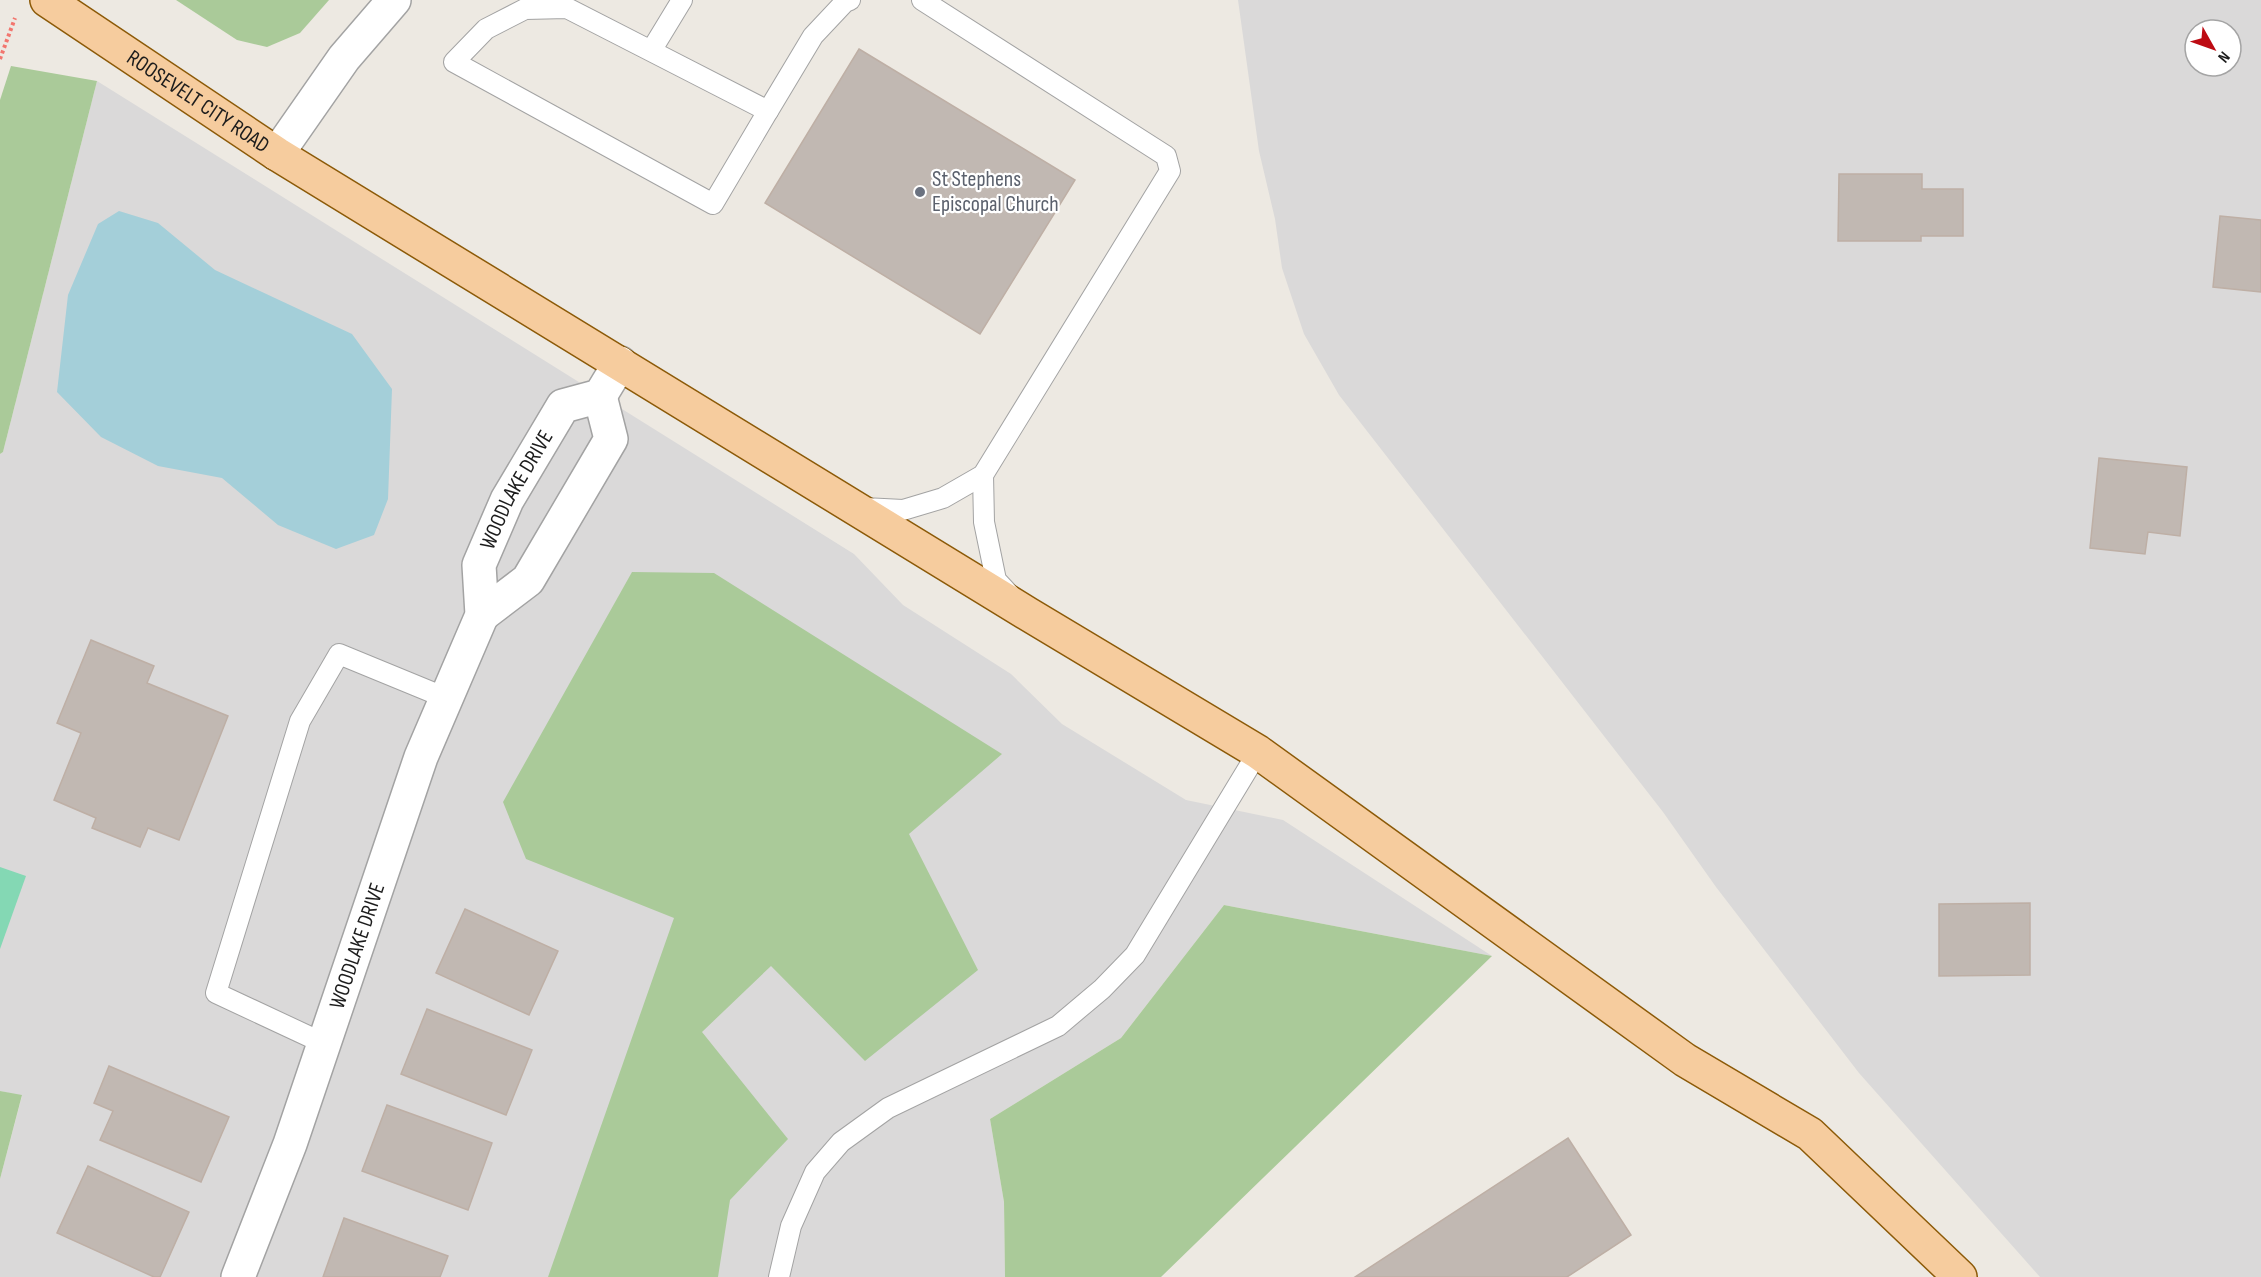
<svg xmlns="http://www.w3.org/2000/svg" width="2261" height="1277" viewBox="0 0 2261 1277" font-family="'Sofia Sans Condensed',sans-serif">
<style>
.residential{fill:#dad9d9;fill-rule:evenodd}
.forest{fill:#aaca99}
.pitch{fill:#84d8b4}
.water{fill:#a4cfd9}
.building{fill:#c1b8b2;stroke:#beafa5;stroke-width:1.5}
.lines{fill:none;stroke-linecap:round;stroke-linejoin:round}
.service-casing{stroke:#a3a3a3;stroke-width:22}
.minor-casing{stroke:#a3a3a3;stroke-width:36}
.tertiary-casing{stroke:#a3a3a3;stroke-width:36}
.primary-casing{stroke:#8c5a08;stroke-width:36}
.path{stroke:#f2766e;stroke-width:4;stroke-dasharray:3 3;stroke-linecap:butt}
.service{stroke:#fff;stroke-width:20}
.minor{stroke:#fff;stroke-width:33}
.tertiary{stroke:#fff;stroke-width:33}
.primary{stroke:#f6cc9e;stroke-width:33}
.worship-dot{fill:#6b7280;stroke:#fff;stroke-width:2}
.labels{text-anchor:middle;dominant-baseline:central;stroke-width:4.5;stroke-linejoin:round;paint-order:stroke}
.street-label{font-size:22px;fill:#1c1c1c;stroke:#fff}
.worship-label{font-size:22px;fill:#5b616d;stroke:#fff;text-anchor:start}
</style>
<rect width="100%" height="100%" fill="#ede9e2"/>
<g class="residential">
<path d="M 1238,0 L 2261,0 L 2261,1277 L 2040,1277 L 1859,1073 L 1716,887 L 1663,812 L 1339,395 L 1304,334 L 1282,268 L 1275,219 L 1259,151 ZM 2195,30 L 2231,30 L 2231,66 L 2195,66 Z"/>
<path d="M 97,81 L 854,554 L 903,605 L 1011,674 L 1062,724 L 1186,800 L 1283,820 L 1492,956 L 1224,905 L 1121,1038 L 990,1119 L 1004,1202 L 1005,1277 L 0,1277 L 0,1179 L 22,1096 L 0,1091 L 0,454 L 3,452 Z"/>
</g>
<g class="forest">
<path d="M 176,0 L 329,0 L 300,33 L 267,47 L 237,40 Z"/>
<path d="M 11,66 L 97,81 L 3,452 L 0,454 L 0,100 Z"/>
<path d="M 632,572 L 714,573 L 1002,754 L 909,834 L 978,970 L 865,1061 L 771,966 L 702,1032 L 788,1139 L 730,1200 L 718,1277 L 548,1277 L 674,918 L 526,859 L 503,802 Z"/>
<path d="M 1224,905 L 1492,956 L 1161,1277 L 1005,1277 L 1004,1202 L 990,1119 L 1121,1038 Z"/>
<path d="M 0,1091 L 22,1095 L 0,1179 Z"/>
</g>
<path class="pitch" d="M 0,867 L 26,876 L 0,949 Z"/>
<path class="water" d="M 119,211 L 158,223 L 215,270 L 352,334 L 392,389 L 388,499 L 374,535 L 336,549 L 278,525 L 222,478 L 158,466 L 101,437 L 57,392 L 68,295 L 98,224 Z"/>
<g class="building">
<path d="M 859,49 L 1075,180 L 980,334 L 765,203 Z"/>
<path d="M 1839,174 L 1922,174 L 1922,189 L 1963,189 L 1963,236 L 1921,236 L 1921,241 L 1838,241 Z"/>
<path d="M 2220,216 L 2261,220 L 2261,292 L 2213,287 Z"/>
<path d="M 2099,458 L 2187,467 L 2180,536 L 2148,532 L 2145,554 L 2090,548 Z"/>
<path d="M 91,640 L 154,666 L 147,683 L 228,716 L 179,840 L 148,828 L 140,847 L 92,828 L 96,818 L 54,800 L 81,733 L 57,723 Z"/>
<path d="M 2030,903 L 2030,975 L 1939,976 L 1939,904 Z"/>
<path d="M 465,909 L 558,951 L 529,1015 L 436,973 Z"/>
<path d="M 427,1009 L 532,1050 L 506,1115 L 401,1074 Z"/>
<path d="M 109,1066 L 229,1117 L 201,1182 L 100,1140 L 113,1111 L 94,1103 Z"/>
<path d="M 387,1105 L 492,1143 L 468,1210 L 362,1171 Z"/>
<path d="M 1568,1138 L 1631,1235 L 1567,1277 L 1355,1277 Z"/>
<path d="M 88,1166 L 189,1212 L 160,1277 L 154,1277 L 57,1233 Z"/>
<path d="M 344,1218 L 448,1256 L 440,1277 L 323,1277 Z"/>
</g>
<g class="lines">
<g class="service-casing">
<g id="service">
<path d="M 651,51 L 567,8 L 525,9 L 486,29 L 454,62 L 713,204 L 768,111 L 651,51 L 682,0"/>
<path d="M 768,111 L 813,36 L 845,2 L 850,0"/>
<path d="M 983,475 L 984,522 L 996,580 L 1010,595"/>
<path d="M 864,508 L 903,510 L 943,498 L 983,475 L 1170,171 L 1166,156 L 922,0"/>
<path d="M 323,1043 L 216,993 L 300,721 L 339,654 L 446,698"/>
<path d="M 779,1277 L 791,1226 L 815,1172 L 841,1142 L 888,1108 L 1058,1026 L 1102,989 L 1135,955 L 1258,752"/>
</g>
</g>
<g class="minor-casing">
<g id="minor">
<path d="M 482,615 L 528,580 L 611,439 L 600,396"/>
<path id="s1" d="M 238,1277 L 290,1144 L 421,757 L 482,615 L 479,565 L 507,500 L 563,406 L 600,396 L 620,363"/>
</g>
</g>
<g class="tertiary-casing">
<path id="tertiary" d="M 277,154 L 344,58 L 394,0"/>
</g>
<g class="primary-casing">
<g id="primary">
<path id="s2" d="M 47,0 L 277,154 L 1028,614 L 1258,752 L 1685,1060 L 1810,1134 L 1960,1277"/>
</g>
</g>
<path class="path" d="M 0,59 L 15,18"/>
<use href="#service" class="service"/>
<use href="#minor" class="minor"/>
<use href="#tertiary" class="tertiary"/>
<use href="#primary" class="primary"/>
</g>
<circle class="worship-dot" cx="920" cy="192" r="6"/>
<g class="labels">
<g class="street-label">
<text stroke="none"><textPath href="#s2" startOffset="182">ROOSEVELT CITY ROAD</textPath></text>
<text stroke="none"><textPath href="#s1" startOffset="840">WOODLAKE DRIVE</textPath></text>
<text stroke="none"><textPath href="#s1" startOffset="352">WOODLAKE DRIVE</textPath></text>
</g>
<g class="worship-label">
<text x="932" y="179">St Stephens<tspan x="932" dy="25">Episcopal Church</tspan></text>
</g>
</g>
<g transform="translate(2213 48) rotate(130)"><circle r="28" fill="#ffffff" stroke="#a4a4a4" stroke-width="1.5"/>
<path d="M0-4.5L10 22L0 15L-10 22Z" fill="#bd0b13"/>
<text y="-9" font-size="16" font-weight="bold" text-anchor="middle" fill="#1c1c1c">N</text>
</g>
</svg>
